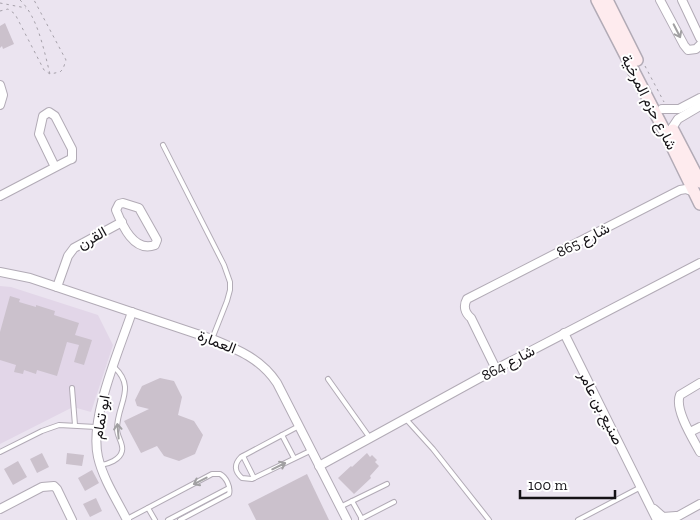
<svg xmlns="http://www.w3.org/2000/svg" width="700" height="520" viewBox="0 0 700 520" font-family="'Zilla Slab',Vazirmatn,serif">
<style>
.built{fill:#e2d6e8}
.building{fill:#cbc1cc}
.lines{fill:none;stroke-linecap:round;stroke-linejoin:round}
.lane-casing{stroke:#b2abb6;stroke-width:6}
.street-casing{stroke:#b2abb6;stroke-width:10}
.secondary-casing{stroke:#b2abb6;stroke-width:14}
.path{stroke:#a5a0a9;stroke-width:1;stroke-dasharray:2.5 4;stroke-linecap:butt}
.lane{stroke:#fff;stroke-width:4}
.street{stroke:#fff;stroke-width:8}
.secondary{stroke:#feebee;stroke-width:11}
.oneway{stroke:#a1a0a2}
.labels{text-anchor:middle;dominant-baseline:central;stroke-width:4;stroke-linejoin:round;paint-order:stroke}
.street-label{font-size:15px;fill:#151216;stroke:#fff}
</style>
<rect width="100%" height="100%" fill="#ebe4f0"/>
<path class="built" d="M 0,286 L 11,287 L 98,315 L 113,345 L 91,412 L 73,407 L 0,444 Z"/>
<g class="building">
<path d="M 5,23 L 14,44 L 3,49 L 2,46 L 0,48 L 0,26 Z"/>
<path d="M 10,296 L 20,299 L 19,302 L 36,307 L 36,305 L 55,311 L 54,315 L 79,323 L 75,335 L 92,340 L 84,365 L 74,362 L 79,345 L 67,342 L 57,376 L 37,370 L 36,374 L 24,370 L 23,374 L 14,372 L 16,365 L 0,360 L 0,332 Z"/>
<path d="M 160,378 L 174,381 L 182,397 L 178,415 L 194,421 L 203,435 L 195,454 L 179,461 L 164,456 L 157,446 L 141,453 L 124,421 L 149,409 L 137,406 L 135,400 L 142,386 Z"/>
<path d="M 42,453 L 49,467 L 37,473 L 30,459 Z"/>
<path d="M 67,453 L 84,455 L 82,466 L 66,464 Z"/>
<path d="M 367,453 L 370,457 L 372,455 L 377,460 L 375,462 L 379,466 L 370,476 L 371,478 L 354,494 L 338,478 L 351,466 L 352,467 Z"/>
<path d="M 18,461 L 27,477 L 13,485 L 4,469 Z"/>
<path d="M 92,470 L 99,483 L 85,491 L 78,478 Z"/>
<path d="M 307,474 L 329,520 L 256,520 L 248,504 Z"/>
<path d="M 96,498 L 102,511 L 90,517 L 83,504 Z"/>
</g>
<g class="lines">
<g class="lane-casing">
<g id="lane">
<path d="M 163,145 L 224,265 L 230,282 L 230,290 L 227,301 L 212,339"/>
<path d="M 328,379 L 370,438"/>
<path d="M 72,388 L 75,425"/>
<path d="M 405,418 L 433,449 L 489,520"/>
<path d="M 299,426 L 241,457 C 234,464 234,471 242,478 L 252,479 L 312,450"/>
<path d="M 282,435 L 294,458"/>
<path d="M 0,452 L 42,431 L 59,425 L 96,427"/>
<path d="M 243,456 L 254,478"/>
<path d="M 101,465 C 108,464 120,460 122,451 C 124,444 117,437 117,429 C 117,404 137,388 114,367"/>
<path d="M 352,501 L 362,519"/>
<path d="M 340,507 L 387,484"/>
<path d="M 148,508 L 155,520"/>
<path d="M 127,519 L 212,474 L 220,474 C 226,477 231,487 229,494 L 180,520"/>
<path d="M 361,519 L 394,502"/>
<path d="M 168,520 L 229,488"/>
<path d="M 578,520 L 641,487"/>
</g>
</g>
<g class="street-casing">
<g id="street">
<path d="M 660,0 L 684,45 L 688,50 L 696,49 L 700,45"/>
<path d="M 682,0 L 700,38"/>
<path d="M 0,85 L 3,95 L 0,105"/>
<path d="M 662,109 L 679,109 L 700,98"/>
<path d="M 672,128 L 678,119 L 700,106"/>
<path d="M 0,196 L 69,160 L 72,159 L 72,149 L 55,116 L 49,112 L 43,116 L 39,134 L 55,167"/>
<path d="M 123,203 L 139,208 L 157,240 L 155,245 C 134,253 122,225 116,210 L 119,204 Z"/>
<path d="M 0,272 L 30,278 L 212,339 C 239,350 261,359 277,383 L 347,520"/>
<path d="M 57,287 L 68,256 L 74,248 L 122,222"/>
<path d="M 564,333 L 657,520"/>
<path d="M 496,369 L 471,318 C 465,313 463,306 467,299 L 680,190 L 686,189 L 694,192"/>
<path d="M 700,383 L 680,395 C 674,409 693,439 700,452"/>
<path d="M 690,432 L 700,427"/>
<path d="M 319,466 L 496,369 L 700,263"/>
<path d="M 0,509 L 42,487 L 54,486 L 57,489 L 72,520"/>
<path d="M 654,509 L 663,517 L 676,516"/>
<path d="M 127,520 C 117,500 103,479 98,457 C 89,418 119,351 132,312"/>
<path d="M 671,520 L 700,504"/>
</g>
</g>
<g class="secondary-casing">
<g id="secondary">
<path d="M 597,0 L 663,128 L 700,204"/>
<path d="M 607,0 L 637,60"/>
<path d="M 673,130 L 700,182"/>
</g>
</g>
<g class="path">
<path d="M 20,0 C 38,17 44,51 50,74"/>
<path d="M 0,3 L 26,8"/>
<path d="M 0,11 L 8,9 L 15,14 L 44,70 L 50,74 L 60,72 L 63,69 L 66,60 L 34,0"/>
<path d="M 645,66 L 664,102"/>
</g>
<use href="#lane" class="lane"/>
<use href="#street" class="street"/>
<use href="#secondary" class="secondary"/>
</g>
<defs><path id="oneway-shaft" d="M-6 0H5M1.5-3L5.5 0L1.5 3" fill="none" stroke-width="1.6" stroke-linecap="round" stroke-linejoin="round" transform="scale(1.25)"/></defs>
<g class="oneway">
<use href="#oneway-shaft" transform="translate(677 31) rotate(63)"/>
<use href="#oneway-shaft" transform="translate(118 431) rotate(-95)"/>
<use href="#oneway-shaft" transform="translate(279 466) rotate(-26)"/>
<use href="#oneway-shaft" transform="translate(200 481) rotate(153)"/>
</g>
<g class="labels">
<g class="street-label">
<text transform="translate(649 102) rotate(63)">شارع حزم المرخية</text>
<text transform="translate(92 238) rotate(-29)">القرن</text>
<text transform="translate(583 240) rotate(-27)">شارع 865</text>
<text transform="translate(217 342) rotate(21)">العمارة</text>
<text transform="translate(508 363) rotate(-28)">شارع 864</text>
<text transform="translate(601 408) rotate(63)">صنيع بن عامر</text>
<text transform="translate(101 417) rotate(-80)">ابو تمام</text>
</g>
</g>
<path d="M520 490v8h95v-8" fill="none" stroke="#151216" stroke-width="2.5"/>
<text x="528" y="490" font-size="15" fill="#151216" stroke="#ffffff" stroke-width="4" paint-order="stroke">100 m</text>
</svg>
